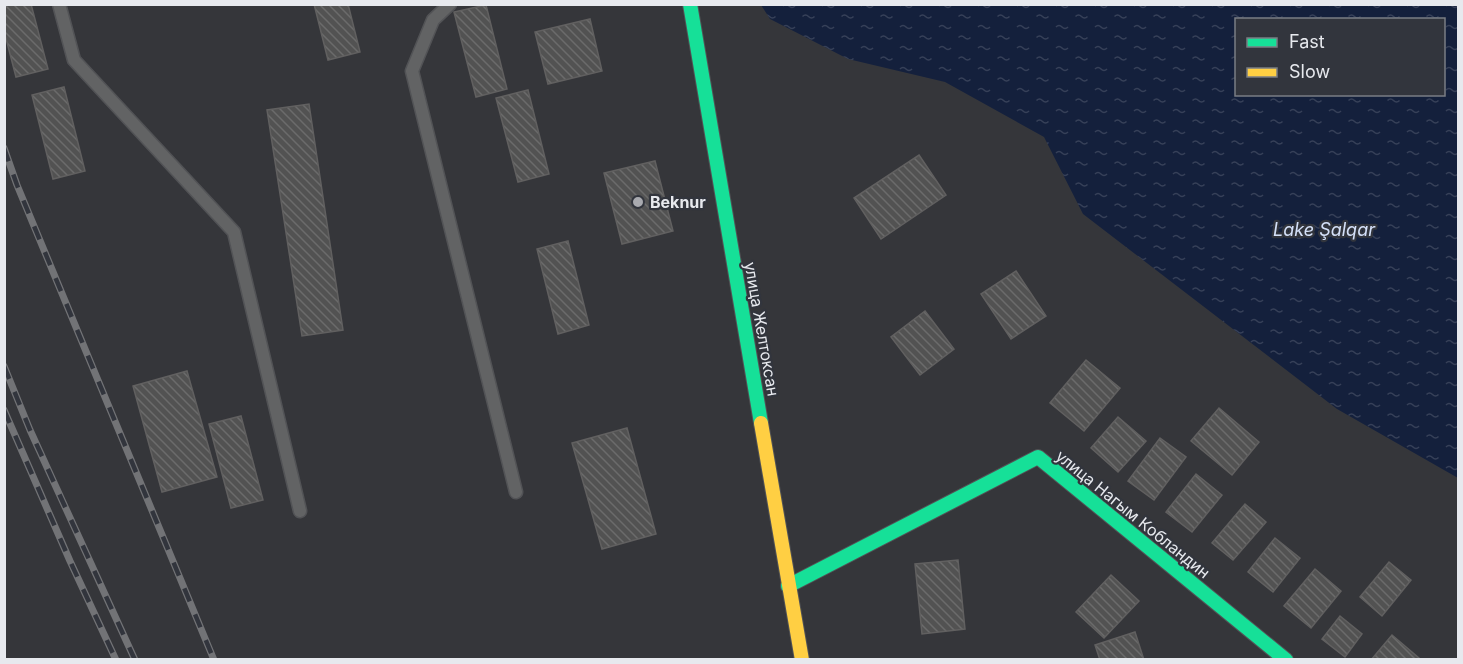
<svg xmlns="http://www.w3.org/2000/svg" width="1463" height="664" viewBox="0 0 1463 664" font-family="Inter,sans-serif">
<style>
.water{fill:url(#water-ripples);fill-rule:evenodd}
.building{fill:url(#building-back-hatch);stroke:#616060;stroke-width:1.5}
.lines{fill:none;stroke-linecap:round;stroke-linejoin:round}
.lane-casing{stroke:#525356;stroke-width:15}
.fast-casing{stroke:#525356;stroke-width:16}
.slow-casing{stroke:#525356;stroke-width:16}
.lane{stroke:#626364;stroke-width:12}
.fast{stroke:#16e098;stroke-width:14}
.slow{stroke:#ffcf43;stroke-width:14}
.rail-casing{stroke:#727376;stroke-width:7}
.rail{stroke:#32353d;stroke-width:4.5;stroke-dasharray:14;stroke-linecap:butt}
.poi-dot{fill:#a9aaaf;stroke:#32353d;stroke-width:2}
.labels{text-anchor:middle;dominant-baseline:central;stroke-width:4.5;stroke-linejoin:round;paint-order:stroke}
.poi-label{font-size:16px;font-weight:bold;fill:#e7e9ee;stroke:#32353d;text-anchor:start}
.street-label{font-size:16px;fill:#e7e9ee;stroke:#32353d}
.water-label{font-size:18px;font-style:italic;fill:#d4e0f8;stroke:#32353d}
</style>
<defs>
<pattern id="water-ripples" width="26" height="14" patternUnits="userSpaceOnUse" patternTransform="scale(1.5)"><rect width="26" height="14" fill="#14203c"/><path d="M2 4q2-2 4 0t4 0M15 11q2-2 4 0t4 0" fill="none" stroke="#364058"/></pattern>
<pattern id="building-back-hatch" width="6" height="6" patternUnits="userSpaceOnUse" patternTransform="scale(1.5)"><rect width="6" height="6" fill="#525252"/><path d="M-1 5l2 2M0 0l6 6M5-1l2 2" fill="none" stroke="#6b6b6b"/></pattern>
</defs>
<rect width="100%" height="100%" fill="#35363a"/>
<path class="water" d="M 761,5 L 1458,5 L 1458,478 L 1337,409 L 1083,214 L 1044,137 L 945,82 L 848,59 L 770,19 ZM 1236,20 L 1444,20 L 1444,94 L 1236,94 Z"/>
<g class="building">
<path d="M 4,4 L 31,4 L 48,69 L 16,77 L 4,31 Z"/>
<path d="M 314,4 L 348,4 L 360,52 L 328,60 Z"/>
<path d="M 486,5 L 507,89 L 476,97 L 454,12 Z"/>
<path d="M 590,19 L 602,71 L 548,84 L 535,32 Z"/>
<path d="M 64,87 L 85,171 L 53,179 L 32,95 Z"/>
<path d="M 528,90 L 549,174 L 518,182 L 496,98 Z"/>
<path d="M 309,104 L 343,330 L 302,336 L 267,110 Z"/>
<path d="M 919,155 L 946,195 L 881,239 L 854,198 Z"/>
<path d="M 655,161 L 673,231 L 622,244 L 604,173 Z"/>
<path d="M 568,241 L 589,325 L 558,334 L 537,249 Z"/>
<path d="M 1016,271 L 1046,316 L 1011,339 L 981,294 Z"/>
<path d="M 925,311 L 954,349 L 920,375 L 891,337 Z"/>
<path d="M 1086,360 L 1120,388 L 1084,431 L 1050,403 Z"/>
<path d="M 187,371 L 217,477 L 162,492 L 133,386 Z"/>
<path d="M 1219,408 L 1259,442 L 1232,475 L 1191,441 Z"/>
<path d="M 241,416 L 263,500 L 231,508 L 209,424 Z"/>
<path d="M 1118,417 L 1146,441 L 1118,472 L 1091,448 Z"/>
<path d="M 627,428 L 656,534 L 602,549 L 572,443 Z"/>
<path d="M 1160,438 L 1186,457 L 1154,500 L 1128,481 Z"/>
<path d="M 1196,474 L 1222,495 L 1192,532 L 1166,512 Z"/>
<path d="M 1245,504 L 1266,522 L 1233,560 L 1212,543 Z"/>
<path d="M 1275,538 L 1300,558 L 1273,592 L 1248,572 Z"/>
<path d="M 958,560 L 965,629 L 922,634 L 915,564 Z"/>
<path d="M 1389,562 L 1411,580 L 1382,616 L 1360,597 Z"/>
<path d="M 1315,569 L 1341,591 L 1311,628 L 1284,606 Z"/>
<path d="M 1111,575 L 1139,601 L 1104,638 L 1076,612 Z"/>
<path d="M 1340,616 L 1362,634 L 1345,657 L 1322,639 Z"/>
<path d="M 1135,632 L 1144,660 L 1100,660 L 1095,645 Z"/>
<path d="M 1392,635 L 1419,658 L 1417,660 L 1371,660 Z"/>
</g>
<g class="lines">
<g class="lane-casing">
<g id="lane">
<path d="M 59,4 L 74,60 L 234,232 L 300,511"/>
<path d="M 450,4 L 433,20 L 412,71 L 516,492"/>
</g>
</g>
<g class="fast-casing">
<g id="fast">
<path d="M 690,4 L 761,423"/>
<path d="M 788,586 L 1038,457 L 1286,660"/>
</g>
</g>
<g class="slow-casing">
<path id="slow" d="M 761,423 L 802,660"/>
</g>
<use href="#lane" class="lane"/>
<use href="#fast" class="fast"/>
<use href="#slow" class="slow"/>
<g class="rail-casing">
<g id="rail">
<path d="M 4,148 L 17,185 L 214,660"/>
<path d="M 4,366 L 30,430 L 135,660"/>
<path d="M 4,410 L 70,561 L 116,660"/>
</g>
</g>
<use href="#rail" class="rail"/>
</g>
<circle class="poi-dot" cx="638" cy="202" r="6"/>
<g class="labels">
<g class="poi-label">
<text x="650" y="202">Beknur</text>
</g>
<g class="street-label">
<text transform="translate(762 329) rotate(80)">улица Желтоксан</text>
<text transform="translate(1133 514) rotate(39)">улица Нагым Кобландин</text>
</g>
<g class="water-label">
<text x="1324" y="229">Lake Şalqar</text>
</g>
</g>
<rect width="1463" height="664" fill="none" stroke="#e7e9ee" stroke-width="12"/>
<rect x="1235" y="18" width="210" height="78" fill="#32353d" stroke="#7a7d84" stroke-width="1.5"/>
<rect x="1247" y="38" width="30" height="9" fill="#16e098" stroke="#7a7d84" stroke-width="1.5"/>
<text x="1289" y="48" font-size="18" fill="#e7e9ee">Fast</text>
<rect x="1247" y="68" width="30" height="9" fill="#ffcf43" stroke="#7a7d84" stroke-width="1.5"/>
<text x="1289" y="78" font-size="18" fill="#e7e9ee">Slow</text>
</svg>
